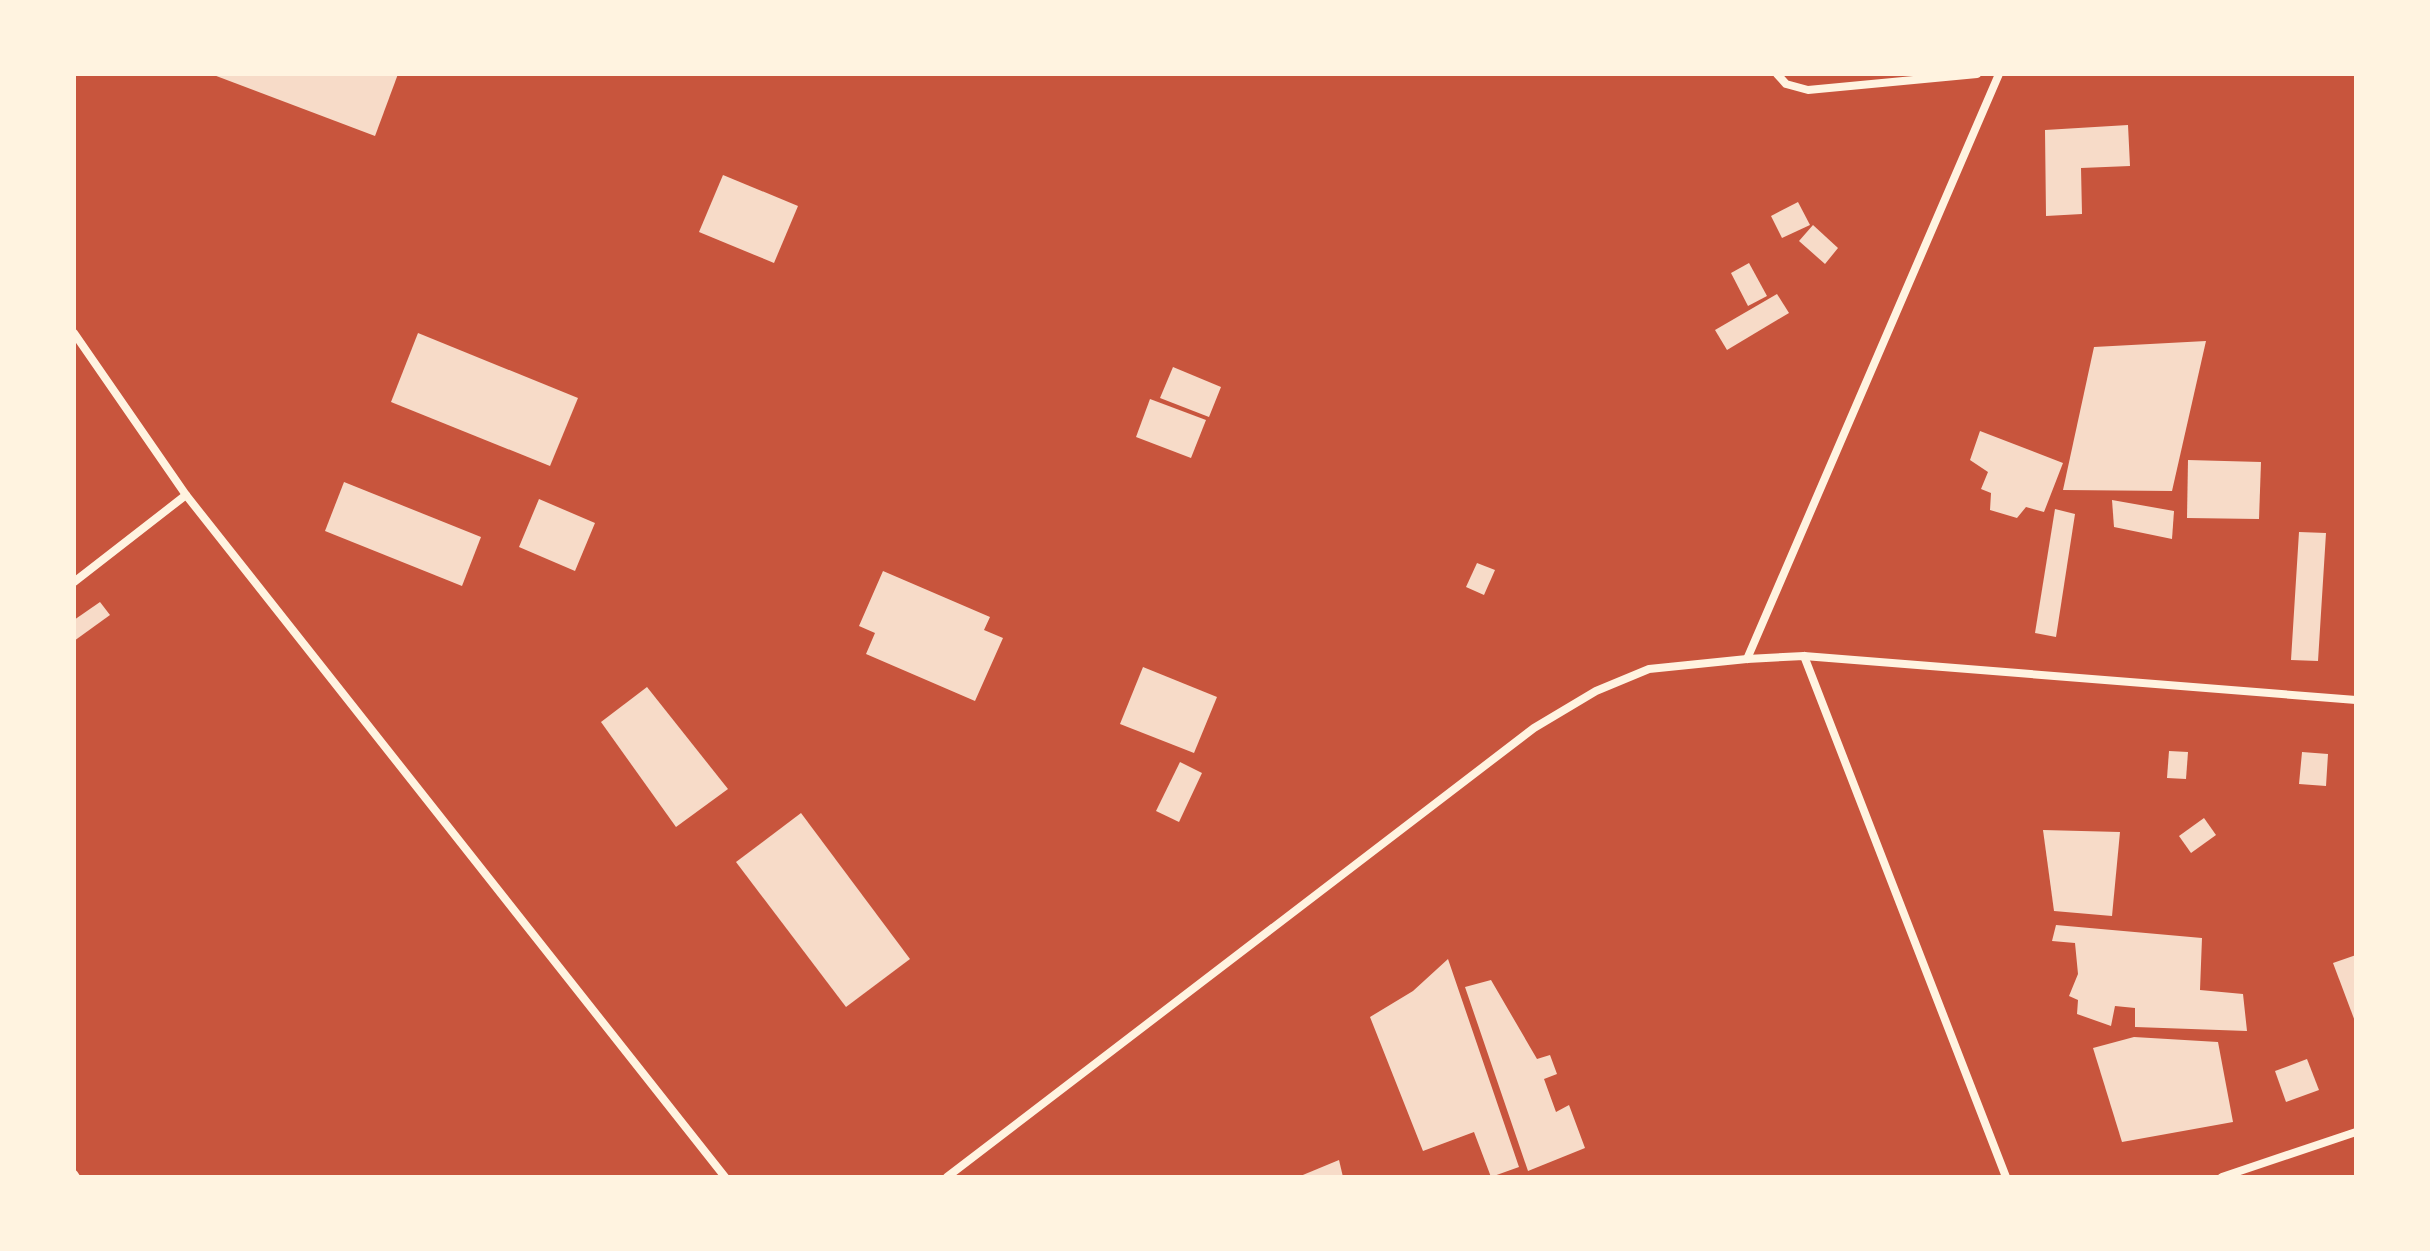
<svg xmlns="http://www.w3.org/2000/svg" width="2430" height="1251" viewBox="0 0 2430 1251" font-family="'Sofia Sans Condensed',sans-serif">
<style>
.building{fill:#f7dbc8}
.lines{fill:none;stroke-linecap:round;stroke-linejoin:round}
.minor{stroke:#fff3e0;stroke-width:8}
</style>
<rect width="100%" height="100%" fill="#c8553d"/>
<g class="building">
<path d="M 211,74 L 398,74 L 375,136 Z"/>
<path d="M 2128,125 L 2130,166 L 2081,168 L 2082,214 L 2046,216 L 2045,130 Z"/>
<path d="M 723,175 L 798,206 L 774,263 L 699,232 Z"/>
<path d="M 1798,202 L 1810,225 L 1782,238 L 1771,216 Z"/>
<path d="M 1813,225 L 1838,248 L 1825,264 L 1799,241 Z"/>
<path d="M 1749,263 L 1767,296 L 1748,306 L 1731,273 Z"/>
<path d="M 1777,294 L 1789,313 L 1727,350 L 1715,330 Z"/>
<path d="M 418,333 L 578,398 L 550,466 L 391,402 Z"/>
<path d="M 2206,341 L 2172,491 L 2063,490 L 2094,347 Z"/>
<path d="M 1173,367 L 1221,387 L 1209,417 L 1160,398 Z"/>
<path d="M 1150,399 L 1206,420 L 1191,458 L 1136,437 Z"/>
<path d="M 1980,431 L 2063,463 L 2044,512 L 2026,507 L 2017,518 L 1990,510 L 1991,493 L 1981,489 L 1988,472 L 1970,460 Z"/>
<path d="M 2188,460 L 2261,462 L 2259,519 L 2187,518 Z"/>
<path d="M 344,482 L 481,537 L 462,586 L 325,531 Z"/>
<path d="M 539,499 L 595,523 L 575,571 L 519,547 Z"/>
<path d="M 2112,500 L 2174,511 L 2172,539 L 2114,527 Z"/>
<path d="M 2055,509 L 2075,514 L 2056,637 L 2035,633 Z"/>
<path d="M 2299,532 L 2326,533 L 2318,661 L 2291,660 Z"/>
<path d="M 1477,563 L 1495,570 L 1484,595 L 1466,587 Z"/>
<path d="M 883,571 L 990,617 L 984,630 L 1003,638 L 975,701 L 866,654 L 875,633 L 859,626 Z"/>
<path d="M 100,602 L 110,615 L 74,641 L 74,620 Z"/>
<path d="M 1143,667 L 1217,697 L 1194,753 L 1120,724 Z"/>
<path d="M 647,687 L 728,789 L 676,827 L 601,722 Z"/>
<path d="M 2169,751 L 2188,752 L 2186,779 L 2167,778 Z"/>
<path d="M 2302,752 L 2328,754 L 2326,786 L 2299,784 Z"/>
<path d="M 1180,762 L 1202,773 L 1179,822 L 1156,811 Z"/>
<path d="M 801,813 L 910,959 L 846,1007 L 736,862 Z"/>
<path d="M 2204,818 L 2216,835 L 2191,853 L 2179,836 Z"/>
<path d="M 2043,830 L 2120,832 L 2112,916 L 2054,911 Z"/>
<path d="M 2056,925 L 2202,938 L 2200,990 L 2243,994 L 2247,1031 L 2135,1027 L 2135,1008 L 2115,1006 L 2111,1026 L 2077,1014 L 2078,1000 L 2069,996 L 2078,974 L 2075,943 L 2052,941 Z"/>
<path d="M 2356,955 L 2356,1024 L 2333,963 Z"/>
<path d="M 1448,959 L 1519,1167 L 1491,1177 L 1474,1132 L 1423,1151 L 1370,1017 L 1413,991 Z"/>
<path d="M 1491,980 L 1537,1059 L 1550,1055 L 1557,1074 L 1544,1079 L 1556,1112 L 1569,1105 L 1585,1148 L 1528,1171 L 1465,987 Z"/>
<path d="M 2134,1037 L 2218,1042 L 2233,1122 L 2122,1142 L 2093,1048 Z"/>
<path d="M 2307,1059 L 2319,1090 L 2286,1102 L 2275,1071 Z"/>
<path d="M 1339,1160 L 1343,1177 L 1298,1177 Z"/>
</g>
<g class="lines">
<g class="minor">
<path d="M 1777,74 L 1786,84 L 1808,90 L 1977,74"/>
<path d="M 74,333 L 186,495 L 725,1177"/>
<path d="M 74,582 L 186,495"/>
<path d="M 1804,656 L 2006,1177"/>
<path d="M 1747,659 L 1999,74"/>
<path d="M 74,1174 L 76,1177"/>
<path d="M 947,1177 L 1534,728 L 1596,691 L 1649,669 L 1747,659 L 1804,656 L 2356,700"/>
<path d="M 2222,1177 L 2356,1132"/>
</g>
</g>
<rect width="2430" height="1251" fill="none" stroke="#fff3e0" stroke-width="152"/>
</svg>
